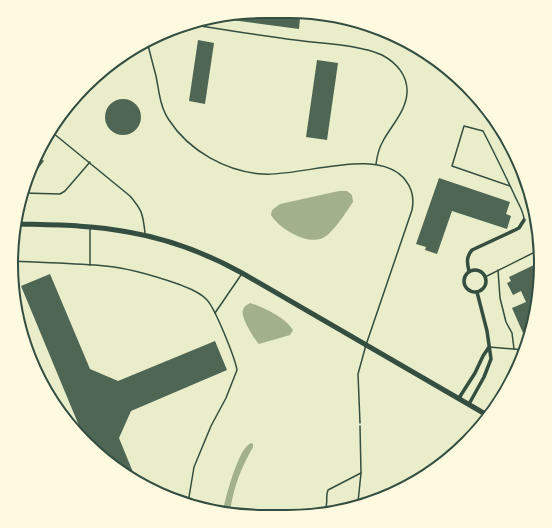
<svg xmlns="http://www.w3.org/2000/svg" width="552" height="528" viewBox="0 0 552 528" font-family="'Asap Condensed',sans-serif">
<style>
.water{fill:#a3b18a}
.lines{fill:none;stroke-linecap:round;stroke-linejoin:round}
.stream{stroke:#a3b18a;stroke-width:2.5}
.building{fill:#4f6655}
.path{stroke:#344e41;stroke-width:1.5}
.service{stroke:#344e41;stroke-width:1.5}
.minor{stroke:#344e41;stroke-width:3.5}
.secondary{stroke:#344e41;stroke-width:5}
.rim{fill:none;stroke:#344e41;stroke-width:2}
</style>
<rect width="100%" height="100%" fill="#e9edc9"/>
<g class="water">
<path d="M 339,191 L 347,191 L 352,195 L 353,202 C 347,211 334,231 326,236 C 311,248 279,229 271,215 L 272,210 L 280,204 Z"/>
<path d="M 250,303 C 263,307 286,318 293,330 L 290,335 L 259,344 C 254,339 240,316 243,310 C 244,306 247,305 250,303 Z"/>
<path d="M 251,443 L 253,444 L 253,447 C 241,468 234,486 230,511 L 223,510 C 226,497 238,448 251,443 Z"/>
</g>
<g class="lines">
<path class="stream" d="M 356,503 L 364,498"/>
</g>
<g class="building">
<path d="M 255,13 L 300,18 L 299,29 L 224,19 Z"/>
<path d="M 198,40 L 214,43 L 205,104 L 189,101 Z"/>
<path d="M 317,60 L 338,63 L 327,140 L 306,137 Z"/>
<circle cx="123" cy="117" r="18"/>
<path d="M 39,157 L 44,161 L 30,179 L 27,177 Z"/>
<path d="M 439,178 L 510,202 L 506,214 L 511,216 L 507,229 L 452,211 L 437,254 L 425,250 L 426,247 L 416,244 Z"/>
<path d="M 534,265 L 537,272 L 530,330 L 523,333 L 512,308 L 526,302 L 521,291 L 513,295 L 507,283 L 511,281 L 509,277 Z"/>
<path d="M 50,274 L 90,369 L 118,381 L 215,341 L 227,370 L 131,411 L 119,438 L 135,477 L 110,465 L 82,433 L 21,286 Z"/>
</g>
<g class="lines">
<g class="path">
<path d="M 358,502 L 361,473 L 360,426"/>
<path d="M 324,511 C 329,505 325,497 328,490 L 361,473"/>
</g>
<g class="service">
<path d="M 194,25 C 228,30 261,36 295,40 C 322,44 357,44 382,55 C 397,63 408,76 407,93 C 406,111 391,126 383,141 C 379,148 377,156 376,164"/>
<path d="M 147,41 C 150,53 153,65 156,76 C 159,91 160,107 169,120 C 189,151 227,172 263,174 C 302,177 380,145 406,181 C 413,190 414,200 412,210 L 366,345 L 358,374 L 360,423"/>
<path d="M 53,133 L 130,196 C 142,210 143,214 145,233"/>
<path d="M 510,186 L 452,166 L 464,126 L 483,131 C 494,152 504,173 514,194 C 517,202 524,211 524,220"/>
<path d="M 23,193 L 60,194 L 65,191 L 90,162"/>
<path d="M 14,261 C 44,263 75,263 105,266 C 129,268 155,276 178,284 C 188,288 200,292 207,300 C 215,308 235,358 237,370 L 226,398 L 211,426 L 194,467 L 188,503"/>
<path d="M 90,265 L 90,229"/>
<path d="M 498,270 L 500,298 L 506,322 L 512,333 L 514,349"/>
<path d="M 485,277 L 537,251 L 539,256"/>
<path d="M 215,313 L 241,275"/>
<path d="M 20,329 L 45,391"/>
<path d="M 489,347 L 525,350"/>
</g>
<g class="minor">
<circle cx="475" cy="281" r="11"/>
<path d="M 469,271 C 467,263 466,257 472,250 L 515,230 L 519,228 L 524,220"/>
<path d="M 459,398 L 475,373 L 483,356 L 489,347"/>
<path d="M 469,404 L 484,377 L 491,359 L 487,331 L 477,292"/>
</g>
<path class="secondary" d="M 19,224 C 55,225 92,225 128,232 C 169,239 206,253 242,273 L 487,415"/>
</g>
<path d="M0 0H552V528H0ZM264 18H288A246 246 0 0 1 534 264V264A246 246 0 0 1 288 510H264A246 246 0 0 1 18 264V264A246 246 0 0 1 264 18Z" fill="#fefae0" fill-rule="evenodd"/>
<path class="rim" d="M264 18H288A246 246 0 0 1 534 264V264A246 246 0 0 1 288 510H264A246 246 0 0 1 18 264V264A246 246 0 0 1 264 18Z"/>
</svg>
